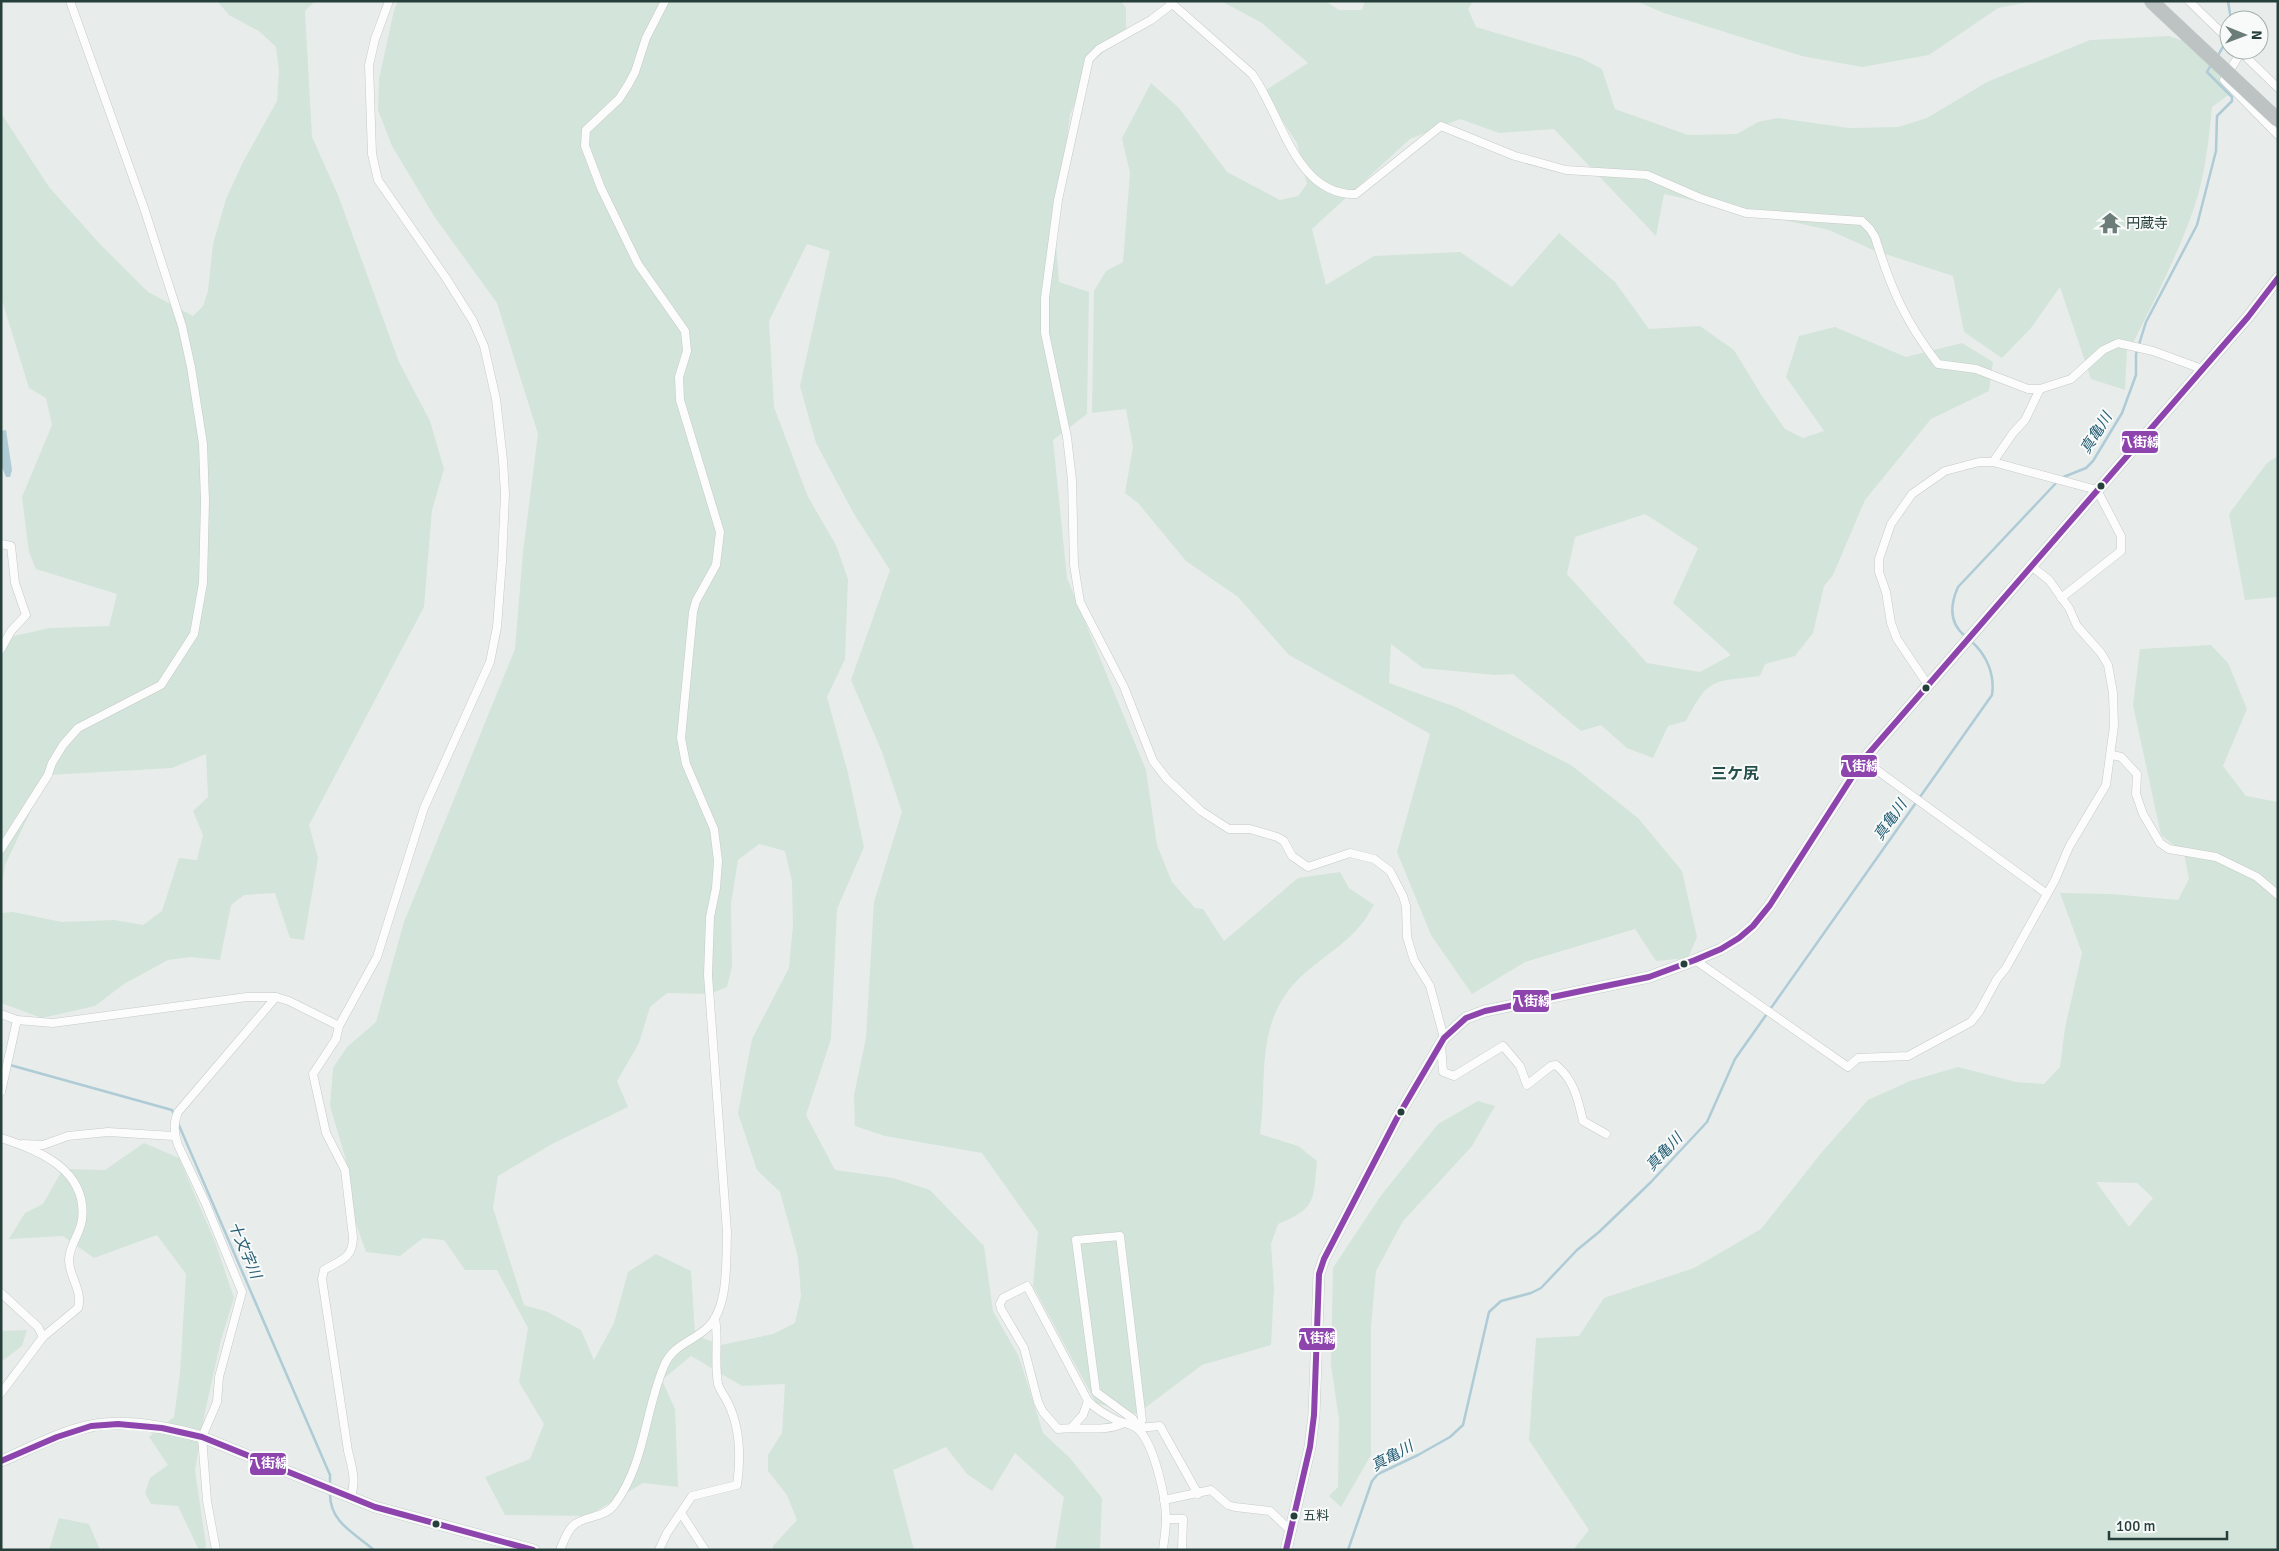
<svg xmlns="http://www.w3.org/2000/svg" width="2279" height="1551" viewBox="0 0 2279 1551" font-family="Signika,'Noto Sans JP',sans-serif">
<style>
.green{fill:#d3e4da;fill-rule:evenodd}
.water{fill:#aecbd6}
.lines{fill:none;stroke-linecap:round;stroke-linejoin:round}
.stream{stroke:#aecbd6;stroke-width:2.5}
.street-casing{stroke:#c5cac8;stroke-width:9}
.secondary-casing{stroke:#c5cbc9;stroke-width:12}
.street{stroke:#fcfcfc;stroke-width:8}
.secondary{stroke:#fcfcfc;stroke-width:11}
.highway-bridge-casing{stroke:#c4cbc9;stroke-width:15;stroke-linecap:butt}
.highway-bridge{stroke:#bdc3c2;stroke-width:14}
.bus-1-casing{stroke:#f7faf9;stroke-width:10}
.bus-1{stroke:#8e44ad;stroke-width:6}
.bus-dot{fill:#273f3b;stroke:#f7faf9;stroke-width:2}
.labels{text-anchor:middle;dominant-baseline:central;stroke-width:4;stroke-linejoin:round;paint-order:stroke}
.bus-label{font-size:13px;fill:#273f3b;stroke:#f7faf9;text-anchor:start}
.poi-label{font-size:14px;fill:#273f3b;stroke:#f7faf9;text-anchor:start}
.water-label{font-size:15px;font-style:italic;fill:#265e75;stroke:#f7faf9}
.quarter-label{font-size:16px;font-weight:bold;fill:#244f4a;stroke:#f7faf9}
.line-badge{stroke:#f7faf9;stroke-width:2}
.badge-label{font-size:14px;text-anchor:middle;font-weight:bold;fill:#fff}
</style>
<rect width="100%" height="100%" fill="#e8edeb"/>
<g class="green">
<path d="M 217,1 L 315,1 L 305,11 L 312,137 L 338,195 L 399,362 L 430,421 L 444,469 L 432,510 L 424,607 L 309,825 L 318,858 L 304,940 L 290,938 L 275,893 L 244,895 L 231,905 L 220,960 L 190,957 L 168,960 L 124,984 L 95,1006 L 42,1018 L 1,1003 L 1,913 L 13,912 L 62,922 L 114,920 L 143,925 L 162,911 L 179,858 L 197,860 L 203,835 L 193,811 L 208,797 L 206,754 L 172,768 L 48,775 L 5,865 L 1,893 L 1,653 L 10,637 L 49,628 L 109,626 L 117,594 L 36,569 L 29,552 L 22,497 L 52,425 L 46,398 L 29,388 L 1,297 L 1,113 L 49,187 L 99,243 L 148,292 L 193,316 L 203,306 L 208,291 L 213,244 L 226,199 L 243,162 L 277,101 L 279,71 L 276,47 L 259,31 L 229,15 Z"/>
<path d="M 398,1 L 1121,1 L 1126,8 L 1126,32 L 1091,63 L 1070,115 L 1055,233 L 1059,282 L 1089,292 L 1087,414 L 1053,440 L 1067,578 L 1146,770 L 1157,845 L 1172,882 L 1195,908 L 1203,909 L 1224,941 L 1298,878 L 1340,872 L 1349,888 L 1374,905 C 1369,912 1365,921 1359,927 C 1337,953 1303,967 1284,997 C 1257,1037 1267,1089 1260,1134 L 1298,1146 L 1317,1161 C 1313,1201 1317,1208 1278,1224 L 1271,1244 L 1274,1288 L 1271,1345 L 1202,1365 L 1137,1414 L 1096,1403 L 1033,1286 L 1038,1232 L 982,1153 L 885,1136 L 855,1126 L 854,1095 L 866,1038 L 874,902 L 902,812 L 882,752 L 851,680 L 890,570 L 854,514 L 816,443 L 800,386 L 830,251 L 807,244 L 769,321 L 774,407 L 808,497 L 836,545 L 848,579 L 845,659 L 827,697 L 848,773 L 864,847 L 837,909 L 831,1039 L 806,1115 L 835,1170 L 893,1178 L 930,1190 L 984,1246 L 993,1311 L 1019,1357 L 1043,1433 L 1070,1458 L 1102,1498 L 1100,1550 L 1055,1550 L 1064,1497 L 1015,1453 L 992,1491 L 967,1474 L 946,1447 L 893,1470 L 914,1550 L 773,1550 L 773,1546 L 797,1520 L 787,1495 L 768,1471 L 768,1455 L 782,1433 L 785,1384 L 742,1386 L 691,1356 L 662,1380 L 675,1409 L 678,1487 L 643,1483 L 588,1516 L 505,1515 L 485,1477 L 530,1459 L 544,1424 L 519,1382 L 528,1328 L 497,1270 L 465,1270 L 444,1240 L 423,1238 L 400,1256 L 366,1252 L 353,1215 L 346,1160 L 330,1106 L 333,1068 L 347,1047 L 376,1022 L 404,922 L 515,649 L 523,552 L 538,434 L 497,303 L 434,216 L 392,146 L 378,110 L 379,79 L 394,10 ZM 759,844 L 785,851 L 792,881 L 793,926 L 789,968 L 752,1039 L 738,1113 L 757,1170 L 780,1192 L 798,1257 L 801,1296 L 795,1323 L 773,1334 L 721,1345 L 695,1335 L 691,1271 L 656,1254 L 628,1272 L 614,1323 L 594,1360 L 581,1330 L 548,1312 L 524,1305 L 493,1208 L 498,1176 L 552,1144 L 628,1107 L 617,1081 L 639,1043 L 650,1007 L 667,993 L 710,994 L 727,987 L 732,967 L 731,904 L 738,860 Z"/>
<path d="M 1221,1 L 1325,1 L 1339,10 L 1362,10 L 1365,1 L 1473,1 L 1468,9 L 1476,27 L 1581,58 L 1602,69 L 1615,109 L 1688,135 L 1737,134 L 1758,122 L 1778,118 L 1849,128 L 1898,127 L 1927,118 L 1987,82 L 2090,40 L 2169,36 L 2202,47 L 2242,85 L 2212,107 C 2209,139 2205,175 2195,205 C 2179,252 2156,297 2134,341 L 2127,350 L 2125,390 L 2091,379 L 2060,287 L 2031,328 L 2002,358 L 1964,332 L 1953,276 L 1873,250 L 1829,230 L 1664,194 L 1656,236 L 1554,129 L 1499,133 L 1460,119 L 1410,139 L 1312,229 L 1326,285 L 1374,256 L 1460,252 L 1512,287 L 1559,233 L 1615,282 L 1649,329 L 1700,326 L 1734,350 L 1762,396 L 1785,429 L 1803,438 L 1824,431 L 1786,377 L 1799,336 L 1835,327 L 1906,357 L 1962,343 L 1993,362 L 1989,391 L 1931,419 L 1865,500 L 1833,575 L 1824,586 L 1813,633 L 1795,656 L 1765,664 L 1760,676 C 1714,682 1709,676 1686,721 L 1668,726 L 1653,758 L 1627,748 L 1601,725 L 1581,731 L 1513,674 L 1495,675 L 1423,668 L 1391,644 L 1389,683 L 1456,707 L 1571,765 L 1638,818 L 1682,871 L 1697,937 L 1688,958 L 1656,961 L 1635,929 L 1525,962 L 1472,994 L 1431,935 L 1397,852 L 1430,734 L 1289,655 L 1238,597 L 1186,561 L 1138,503 L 1125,493 L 1133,447 L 1126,409 L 1092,413 L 1094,291 L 1106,271 L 1123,262 L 1130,173 L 1122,138 L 1151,83 L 1179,108 L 1227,172 L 1280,200 L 1298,196 L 1307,184 L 1297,143 L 1263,92 L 1308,63 L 1262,23 ZM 1645,514 L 1698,548 L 1673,603 L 1731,655 L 1700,672 L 1647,663 L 1567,574 L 1575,537 Z"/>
<path d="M 1636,1 L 2034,1 L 1998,8 L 1929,55 L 1862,67 L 1802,56 L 1664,13 Z"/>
<path d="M 2278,456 L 2278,597 L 2245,600 L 2229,514 L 2267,463 Z"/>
<path d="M 2211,645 L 2228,663 L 2247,709 L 2223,766 L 2246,796 L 2278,802 L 2278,1550 L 1573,1550 L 1589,1530 L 1529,1440 L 1536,1338 L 1579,1336 L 1604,1298 L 1694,1268 L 1761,1229 L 1822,1152 L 1868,1100 L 1910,1081 L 1958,1067 L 2016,1082 L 2044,1084 L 2060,1067 L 2065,1028 L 2082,953 L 2060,893 L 2111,894 L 2178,900 L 2189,879 L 2184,853 L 2161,835 L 2133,705 L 2140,649 ZM 2096,1182 L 2137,1183 L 2153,1198 L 2129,1227 Z"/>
<path d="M 1478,1101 L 1495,1106 L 1472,1146 L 1403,1221 L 1376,1271 L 1371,1326 L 1371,1455 L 1341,1507 L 1329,1496 L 1338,1487 L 1339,1419 L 1331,1365 L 1333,1268 L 1380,1197 L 1438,1124 Z"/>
<path d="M 144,1143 L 179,1158 L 215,1242 L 234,1298 L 221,1340 L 205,1412 L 195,1470 L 206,1545 L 204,1550 L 199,1550 L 178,1506 L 151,1504 L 145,1493 L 150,1478 L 168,1465 L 149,1437 L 174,1417 L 180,1374 L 186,1274 L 157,1235 L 94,1258 L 63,1236 L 9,1239 L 25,1213 L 43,1204 L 63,1169 L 105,1170 Z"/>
<path d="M 27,1330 L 22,1346 L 1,1362 L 1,1331 Z"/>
<path d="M 59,1518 L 89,1524 L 100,1550 L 49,1550 Z"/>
</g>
<path class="water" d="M 6,430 L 12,470 L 10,477 L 6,477 L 1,465 L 1,431 Z"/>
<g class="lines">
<g class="stream">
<path d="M 2228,1 L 2231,20"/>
<path d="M 2217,57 L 2227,40"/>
<path d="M 2061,478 L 2086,468 L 2093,461 L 2122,413 L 2136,375 L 2136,354 L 2146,322 L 2197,225 L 2216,151 L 2217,116 L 2232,101 L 2232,97 L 2207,72 L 2212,63"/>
<path d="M 1965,636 C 1949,623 1950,605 1958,587 L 2057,482"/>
<path d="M 10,1065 L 172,1110 L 175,1116"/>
<path d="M 178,1123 L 330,1475 L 330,1486"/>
<path d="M 330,1494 C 330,1522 353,1532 374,1550"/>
<path d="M 1348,1550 L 1372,1481 L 1378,1474 L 1418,1455 L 1450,1437 L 1463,1425 L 1489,1312 L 1501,1301 L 1531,1293 L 1541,1288 L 1577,1250 L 1599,1232 L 1651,1182 L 1707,1122 L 1735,1059 L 1992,695 C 1995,675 1987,655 1971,641"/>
</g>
<g class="street-casing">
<g id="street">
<path d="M 1169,1 L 1252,74 C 1281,113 1295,196 1356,194 L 1441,126 L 1515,156 L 1566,170 L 1647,175 L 1700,198 L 1746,213 L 1862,221 L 1870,229 L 1875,237 C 1891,289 1905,321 1938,364 L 1976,369 L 2028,389 L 2040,389 L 2071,379 L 2103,350 L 2118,343 L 2153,351 L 2202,369"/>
<path d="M 2189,1 L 2229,40"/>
<path d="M 1172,4 L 1151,20 L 1099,49 L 1089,59 L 1058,200 L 1045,298 L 1045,333 L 1067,437 L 1072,480 L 1074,565 L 1080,602 L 1124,687 L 1153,761 L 1167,779 L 1201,811 L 1229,829 L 1250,829 L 1277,837 L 1284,841 L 1292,856 L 1308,867 L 1350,853 L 1374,859 L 1390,871 L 1403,896 L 1406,906 L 1407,937 L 1414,960 L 1430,986 L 1444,1038"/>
<path d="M 2239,50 L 2278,88"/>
<path d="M 2241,52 L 2224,80 L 2278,135"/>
<path d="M 1993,462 L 2013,433 L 2025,420 L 2040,389"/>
<path d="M 1,544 L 11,546 L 15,583 L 26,615 L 11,631 L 1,649"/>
<path d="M 1928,685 L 1897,639 L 1891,623 L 1886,592 L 1879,572 L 1879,559 L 1891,524 L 1912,494 L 1945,471 L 1979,462 L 1993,462 L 2097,490 L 2121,536 L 2121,551 L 2061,598"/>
<path d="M 2112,755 L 2121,757 L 2137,774 L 2136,794 L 2143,814 L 2160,843 L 2169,849 L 2216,857 L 2257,877 L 2278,895"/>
<path d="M 1863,760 L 2047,894"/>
<path d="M 1,849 L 48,775 L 52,763 L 63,745 L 78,728 L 161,685 L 194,634 L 203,583 L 205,501 L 203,444 L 191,367 L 182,326 L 144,208 L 70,1"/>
<path d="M 1695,960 L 1848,1067 L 1858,1058 L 1908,1056 L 1971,1022 L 1979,1012 L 1997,979 L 2006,968 L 2055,880 L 2069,847 L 2106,785 L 2114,726 L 2113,693 L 2108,665 L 2101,653 L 2077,626 L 2069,608 L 2049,580 L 2031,566"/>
<path d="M 1,1014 L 17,1020 L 53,1023 L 247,997 L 276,997 L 289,1001 L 339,1026"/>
<path d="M 1441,1044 L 1443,1072 L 1454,1076 L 1503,1046 L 1520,1066 L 1527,1085 L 1551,1066 L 1556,1065 C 1574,1080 1578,1099 1583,1121 L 1606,1134"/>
<path d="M 1,1092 L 17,1020"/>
<path d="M 1,1138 C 40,1150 88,1171 82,1220 C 80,1234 69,1246 69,1260 C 69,1277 83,1290 78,1308 L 43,1337 L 1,1393"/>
<path d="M 23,1144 L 43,1145 L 68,1136 L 108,1132 L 174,1136"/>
<path d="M 1120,1236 L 1142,1420 L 1137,1428 L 1133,1419 L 1096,1392 L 1076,1240 Z"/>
<path d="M 1,1293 L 38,1327 L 43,1337"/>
<path d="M 1124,1423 C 1104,1433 1080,1426 1058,1429 L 1043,1412 L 1038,1402 L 1024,1348 L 1001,1309 L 1000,1304 L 1003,1298 L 1027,1286 L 1088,1401 C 1096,1409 1106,1415 1116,1420 C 1122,1423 1133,1424 1138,1429 C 1154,1444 1166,1497 1166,1519 C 1166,1529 1164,1540 1163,1550"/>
<path d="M 1072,1427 L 1083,1415 L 1088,1401"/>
<path d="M 1137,1428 L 1160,1426 L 1198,1494"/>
<path d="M 350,1498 C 357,1482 352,1467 348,1451 L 322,1279 L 324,1270 C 340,1260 353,1259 353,1237 L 345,1170 L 326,1133 L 313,1074 L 336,1039 L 339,1026 L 377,957 L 424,808 L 490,662 L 497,627 L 502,561 L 505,494 L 503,460 L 496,399 L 484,346 L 473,321 L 446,278 L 378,180 L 372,154 L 369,65 L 375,39 L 389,1"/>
<path d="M 1164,1500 L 1211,1490 L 1228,1505 L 1235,1507 L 1270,1511 L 1291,1531"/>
<path d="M 681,1513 L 705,1550"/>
<path d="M 1166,1519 L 1183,1519 L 1182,1550"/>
<path d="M 216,1550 L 207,1501 L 202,1437 L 217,1402 L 219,1377 L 242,1292 L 205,1202 L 178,1145 C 174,1134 173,1123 178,1112 L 276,997"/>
<path d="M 560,1550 C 564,1541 567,1530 575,1524 C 588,1515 605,1518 615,1504 C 646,1461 644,1413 664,1366 C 673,1344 693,1342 708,1327 C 729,1307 726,1259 727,1232 L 708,975 L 710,917 L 716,888 L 718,861 L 714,829 L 686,764 L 681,738 L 693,612 L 696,601 L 716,565 L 720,532 L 680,400 L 679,377 L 687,351 L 685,331 L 638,264 L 601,188 L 585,146 L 586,130 L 619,99 L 628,85 L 635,72 L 646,38 L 665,1"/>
<path d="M 659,1550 L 667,1533 L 692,1496 L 737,1485 C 741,1457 740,1426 727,1401 C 724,1395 720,1391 718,1384 C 714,1361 719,1340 715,1318"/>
</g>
</g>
<g class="secondary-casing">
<g id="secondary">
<path d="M 1,1461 C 30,1449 60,1432 91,1426 C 124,1419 170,1428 202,1437 L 375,1507 L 534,1550"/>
<path d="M 1286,1550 L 1310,1447 L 1314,1415 L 1319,1274 L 1324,1259 L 1397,1118 L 1444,1038 L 1466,1018 L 1485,1011 L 1649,977 L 1695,960 L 1721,949 L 1739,938 L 1753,926 L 1770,905 L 1863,760 L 2248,317 L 2278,278"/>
</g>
</g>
<use href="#street" class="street"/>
<use href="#secondary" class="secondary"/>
<g class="highway-bridge-casing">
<path id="highway-bridge" d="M 2151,1 L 2278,120"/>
</g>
<use href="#highway-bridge" class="highway-bridge"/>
<g class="bus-1-casing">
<g id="bus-1">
<path d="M 1,1461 L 57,1437 L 91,1426 L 118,1424 L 162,1428 L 202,1437 L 375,1507 L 533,1550"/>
<path d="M 1286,1550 L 1310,1447 L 1314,1415 L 1319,1274 L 1324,1259 L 1397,1118 L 1444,1038 L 1466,1018 L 1485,1011 L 1649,977 L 1695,960 L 1721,949 L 1739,938 L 1753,926 L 1770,905 L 1863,760 L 2248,317 L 2278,278"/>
</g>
</g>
<use href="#bus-1" class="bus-1"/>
</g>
<defs>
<g id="temple-bare" transform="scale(1.725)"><path d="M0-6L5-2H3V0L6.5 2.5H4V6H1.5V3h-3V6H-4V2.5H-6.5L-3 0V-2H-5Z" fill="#6b7c79" stroke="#f7faf9" stroke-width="2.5" paint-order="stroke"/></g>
</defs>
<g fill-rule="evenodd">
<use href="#temple-bare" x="2110" y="223"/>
</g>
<g class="bus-dot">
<circle cx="2101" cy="486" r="4.5"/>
<circle cx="1926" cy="688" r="4.5"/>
<circle cx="1684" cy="964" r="4.5"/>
<circle cx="1401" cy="1112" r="4.5"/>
<circle cx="1294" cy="1516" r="4.5"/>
<circle cx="436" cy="1524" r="4.5"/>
</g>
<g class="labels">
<g class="bus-label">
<text x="1303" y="1516">五料</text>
</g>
<g class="poi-label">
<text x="2126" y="223">円蔵寺</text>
</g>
<g class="water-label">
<text transform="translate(2096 433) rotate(-58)">真亀川</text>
<text transform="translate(1890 820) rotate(-55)">真亀川</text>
<text transform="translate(1664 1152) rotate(-47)">真亀川</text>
<text transform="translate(245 1250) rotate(67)">十文字川</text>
<text transform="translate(1392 1456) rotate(-29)">真亀川</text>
</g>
<g class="quarter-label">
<text x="1735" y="774">三ケ尻</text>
</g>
</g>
<g class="line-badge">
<rect x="2121" y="430" width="38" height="24" rx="5" fill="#8e44ad"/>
<rect x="1840" y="754" width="38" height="24" rx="5" fill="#8e44ad"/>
<rect x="1512" y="989" width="38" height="24" rx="5" fill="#8e44ad"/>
<rect x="1298" y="1327" width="38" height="24" rx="5" fill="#8e44ad"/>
<rect x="249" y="1452" width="38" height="24" rx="5" fill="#8e44ad"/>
</g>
<g class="badge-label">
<text x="2140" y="447">八街線</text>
<text x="1859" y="771">八街線</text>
<text x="1531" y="1006">八街線</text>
<text x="1317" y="1343">八街線</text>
<text x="268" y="1468">八街線</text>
</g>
<rect width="2279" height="1551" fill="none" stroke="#273f3b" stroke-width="5"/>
<g transform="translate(2244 35) rotate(91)"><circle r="24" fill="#f7faf9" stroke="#a4afad"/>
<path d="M0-4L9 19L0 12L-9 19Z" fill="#6b7c79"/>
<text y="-8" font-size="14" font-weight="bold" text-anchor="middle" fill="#273f3b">N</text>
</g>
<path d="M2109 1531v8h118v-8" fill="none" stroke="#273f3b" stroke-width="2.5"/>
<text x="2116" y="1531" font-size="15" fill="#273f3b" stroke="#f7faf9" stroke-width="4" paint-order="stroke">100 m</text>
</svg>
